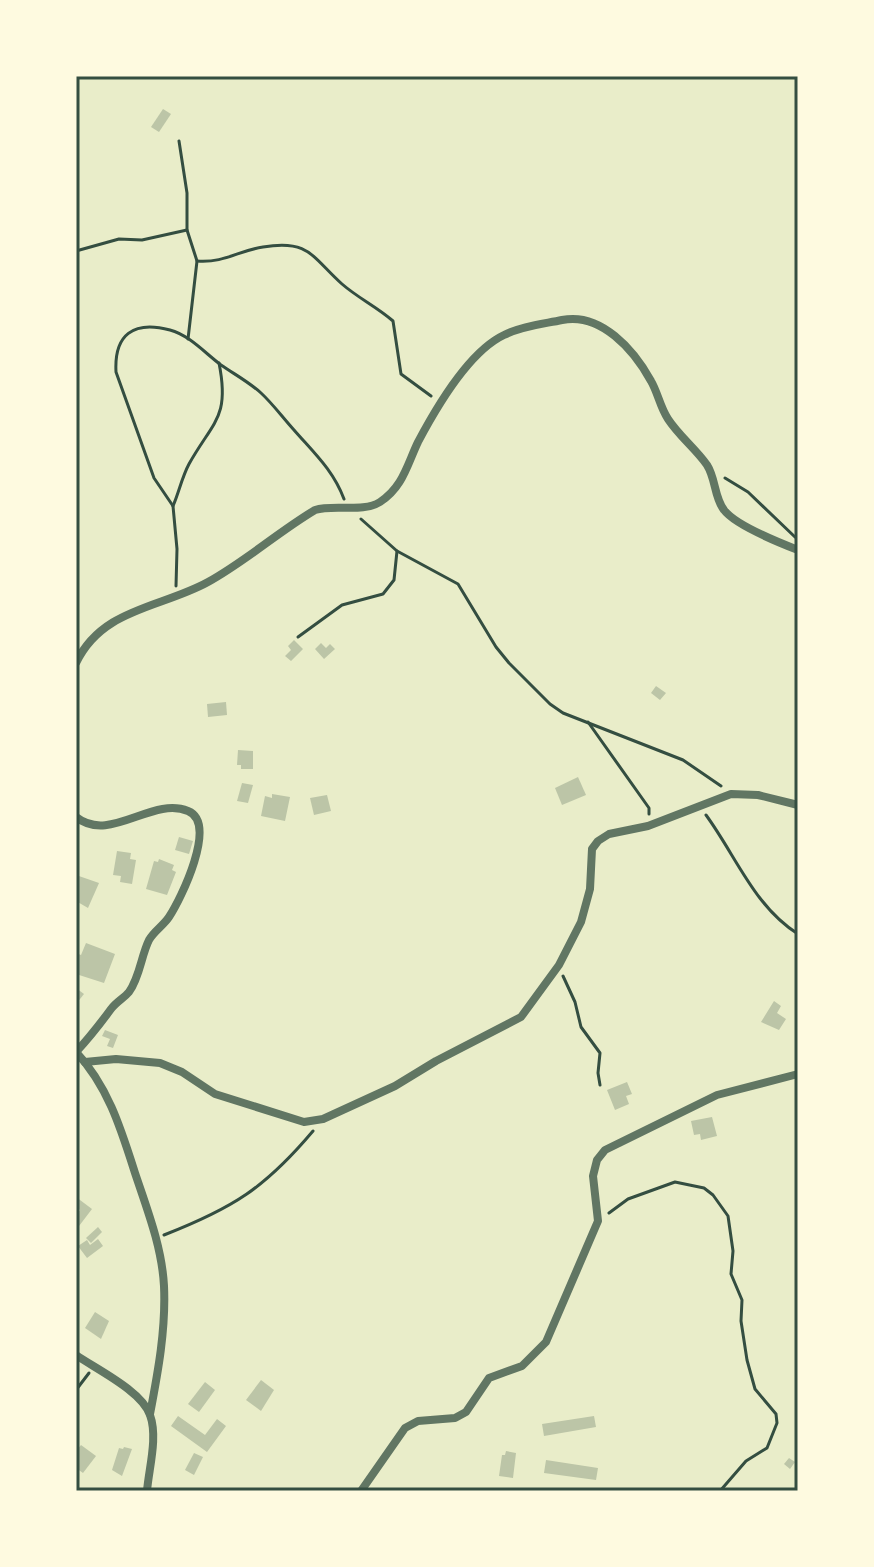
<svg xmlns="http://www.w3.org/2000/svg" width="874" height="1567" viewBox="0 0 874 1567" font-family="'Open Sans',sans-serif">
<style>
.building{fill:#bcc5a7}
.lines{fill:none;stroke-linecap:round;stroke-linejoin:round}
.path{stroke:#344e41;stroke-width:3}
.minor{stroke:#617663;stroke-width:8}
.neatline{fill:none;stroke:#344e41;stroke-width:3}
</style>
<rect width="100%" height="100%" fill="#e9edc9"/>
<g class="building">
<path d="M 163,109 L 171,114 L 159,132 L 151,127 Z"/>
<path d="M 294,640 L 303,649 L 291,661 L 285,656 L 291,650 L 288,646 Z"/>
<path d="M 321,643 L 326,648 L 330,644 L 335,649 L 324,659 L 315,649 Z"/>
<path d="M 656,686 L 666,693 L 660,700 L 651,693 Z"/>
<path d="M 226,702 L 227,715 L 208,717 L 207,704 Z"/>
<path d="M 238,750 L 253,751 L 253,769 L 241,769 L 241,765 L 237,765 Z"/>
<path d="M 578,777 L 586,795 L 562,805 L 555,788 Z"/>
<path d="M 242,783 L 253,785 L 248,803 L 237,801 Z"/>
<path d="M 272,794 L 290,797 L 285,821 L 261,816 L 265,796 L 272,798 Z"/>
<path d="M 327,795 L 331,811 L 314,815 L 310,798 Z"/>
<path d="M 179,837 L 193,841 L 189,854 L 175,850 Z"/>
<path d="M 117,851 L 131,853 L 130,859 L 136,860 L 132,884 L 120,882 L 121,876 L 113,875 Z"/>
<path d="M 159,859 L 174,865 L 172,870 L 176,872 L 167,895 L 146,889 L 154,861 L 158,862 Z"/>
<path d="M 76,875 L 99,883 L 88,908 L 76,901 Z"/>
<path d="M 86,943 L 115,954 L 104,983 L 76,974 L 76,953 L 81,955 Z"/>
<path d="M 76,988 L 84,994 L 76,1004 Z"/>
<path d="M 774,1001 L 781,1006 L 777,1013 L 786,1019 L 779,1030 L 761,1022 Z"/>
<path d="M 105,1030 L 118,1035 L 113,1048 L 107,1046 L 110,1039 L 102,1036 Z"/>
<path d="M 627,1082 L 632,1094 L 626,1096 L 629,1104 L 615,1110 L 607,1090 Z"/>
<path d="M 712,1117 L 717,1136 L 701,1140 L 700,1134 L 694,1135 L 691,1121 Z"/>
<path d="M 76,1197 L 92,1209 L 76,1230 L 76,1215 L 80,1210 L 76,1207 Z"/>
<path d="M 98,1227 L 102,1232 L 91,1243 L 86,1238 Z"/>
<path d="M 98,1239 L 103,1246 L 87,1258 L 78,1246 L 87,1240 L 90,1245 Z"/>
<path d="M 95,1312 L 109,1321 L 101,1339 L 85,1328 Z"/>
<path d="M 261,1380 L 274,1390 L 261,1411 L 246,1400 Z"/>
<path d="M 205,1382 L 215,1390 L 199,1412 L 188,1404 Z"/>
<path d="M 178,1416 L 205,1435 L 217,1419 L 226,1426 L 207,1452 L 171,1426 Z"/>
<path d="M 594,1416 L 596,1427 L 544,1436 L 542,1424 Z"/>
<path d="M 81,1445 L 96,1456 L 83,1473 L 76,1468 L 76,1451 Z"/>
<path d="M 124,1447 L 132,1449 L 122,1476 L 112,1470 L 119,1448 L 123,1449 Z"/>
<path d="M 506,1451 L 516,1453 L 513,1478 L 499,1476 L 502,1455 L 505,1455 Z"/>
<path d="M 194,1453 L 203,1457 L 194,1475 L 185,1470 Z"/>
<path d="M 789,1458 L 795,1462 L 790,1469 L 784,1464 Z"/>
<path d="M 546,1460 L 598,1468 L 596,1480 L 544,1473 Z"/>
</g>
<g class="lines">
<g class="path">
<path d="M 179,141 L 187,193 L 187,230 L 197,261 L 188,339"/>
<path d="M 76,251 L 119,239 L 142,240 L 187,230"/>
<path d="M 197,261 C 225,263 237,251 263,247 C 309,239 312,257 342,284 C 358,298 377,307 393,321 L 401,374 L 431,396"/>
<path d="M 725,478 L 748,492 L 795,537"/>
<path d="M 173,506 C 179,492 182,477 189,464 C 213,421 230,418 219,363"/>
<path d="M 361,519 L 397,551 L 458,584 L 496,647 L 509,663 L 550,704 L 563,713 L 683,760 L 721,786"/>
<path d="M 176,586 L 177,549 L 173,506 L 154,478 L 116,372 C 114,335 133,320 170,330 C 189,335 205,353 221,365 C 234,374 249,382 261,393 C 273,404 283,418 294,430 C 314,453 333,470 344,499"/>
<path d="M 298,637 L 342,605 L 383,594 L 394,580 L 397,551"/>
<path d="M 588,722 L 649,808 L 649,814"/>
<path d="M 706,815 C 736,856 754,906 798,934"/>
<path d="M 563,976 L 575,1002 L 581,1027 L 600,1053 L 598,1073 L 600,1085"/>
<path d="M 609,1213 L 628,1199 L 675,1182 L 704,1188 L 713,1195 L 728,1216 L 733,1251 L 731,1274 L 742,1300 L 741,1321 L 747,1360 L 755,1389 L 776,1414 L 777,1423 L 767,1448 L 746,1461 L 720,1491"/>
<path d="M 164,1235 C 233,1208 265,1188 313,1131"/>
<path d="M 76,1390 L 89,1373"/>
</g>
<g class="minor">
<path d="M 76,663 C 102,608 161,608 208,582 C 246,561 278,532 315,510 C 334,504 363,513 380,502 C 403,487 407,465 418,442 C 436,408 468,352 504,335 C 522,326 543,324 562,320 C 601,312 634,350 651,381 C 658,393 660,407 668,419 C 679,436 696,449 707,465 C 716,479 714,497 724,510 C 735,525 780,543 798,550"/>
<path d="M 76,817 C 110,844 152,796 188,811 C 218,823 181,899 169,917 C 163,926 154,931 149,940 C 141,956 140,977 129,992 C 124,998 116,1002 111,1009 C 100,1024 89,1038 76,1052"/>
<path d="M 76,1052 C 108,1086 121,1129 135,1173 C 147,1209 162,1247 164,1286 C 166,1329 158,1372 150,1414"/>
<path d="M 85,1062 L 116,1059 L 160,1063 L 182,1072 L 215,1094 L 304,1122 L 323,1119 L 395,1086 L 436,1061 L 521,1017 L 559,965 L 581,922 L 590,889 L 592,849 L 598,841 L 609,834 L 648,826 L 731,794 L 758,795 L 798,805"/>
<path d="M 76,1355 C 96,1369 142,1391 150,1415 C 158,1437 149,1468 147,1491"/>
<path d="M 361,1491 L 405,1428 L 418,1421 L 455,1418 L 466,1412 L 489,1378 L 522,1366 L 546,1342 L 598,1221 L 593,1176 L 597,1160 L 605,1150 L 717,1095 L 798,1074"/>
</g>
</g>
<rect width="874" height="1567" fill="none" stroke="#fefae0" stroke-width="156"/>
<rect x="78" y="78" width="718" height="1411" class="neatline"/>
</svg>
